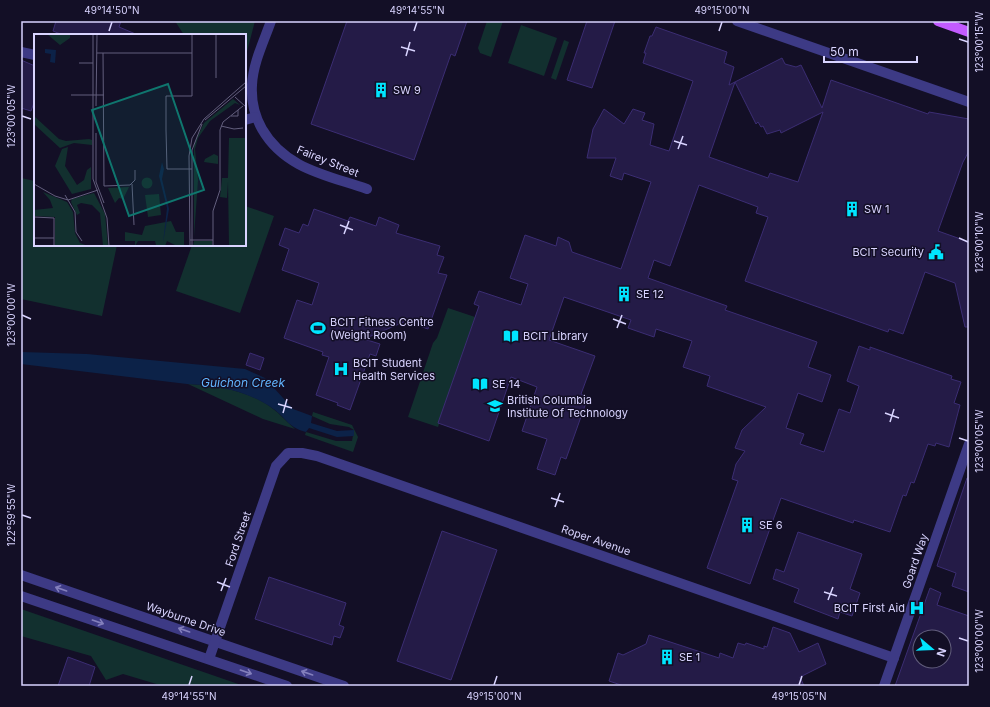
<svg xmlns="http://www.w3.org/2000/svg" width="990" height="707" viewBox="0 0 990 707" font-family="Inter,sans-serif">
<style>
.green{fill:#12302f}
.water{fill:#0c2248}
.building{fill:#241b47;stroke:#3b2d73;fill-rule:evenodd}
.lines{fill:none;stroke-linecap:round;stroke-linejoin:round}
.minor{stroke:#3d3a85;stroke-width:10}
.major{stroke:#c25bff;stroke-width:10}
.oneway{stroke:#837fbc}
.ticks{fill:none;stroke:#d9d4ff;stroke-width:1.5}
.labels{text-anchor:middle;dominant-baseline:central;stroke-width:3;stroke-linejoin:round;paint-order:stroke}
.poi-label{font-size:11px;fill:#d9d4ff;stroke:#130f26;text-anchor:start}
.street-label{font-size:11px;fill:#d9d4ff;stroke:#130f26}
.water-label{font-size:12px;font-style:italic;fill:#62b6ff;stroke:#130f26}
.inset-road{fill:none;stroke:#625e7d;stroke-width:1}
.view{fill:#0f766e;fill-opacity:0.15;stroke:#0f766e;stroke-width:2}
.inset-edge{fill:none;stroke:#d9d4ff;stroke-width:2}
.neatline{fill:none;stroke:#d9d4ff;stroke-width:1.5}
.ticks-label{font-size:10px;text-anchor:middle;fill:#d9d4ff}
</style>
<rect width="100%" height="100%" fill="#130f26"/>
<g class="green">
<path d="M 175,21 L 255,21 L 245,59 L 245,35 L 184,35 Z"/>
<path d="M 487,21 L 503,21 L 491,57 L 480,53 L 478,48 Z"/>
<path d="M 521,25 L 557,38 L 544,76 L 508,63 Z"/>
<path d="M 564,40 L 569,42 L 556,80 L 551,78 Z"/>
<path d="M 21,178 L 35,181 L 35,245 L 117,245 L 102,316 L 21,299 Z"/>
<path d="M 245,206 L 274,216 L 240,313 L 176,291 L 192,245 L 245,245 Z"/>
<path d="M 448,308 L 475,317 L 438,427 L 408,417 L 433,343 L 437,338 Z"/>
<path d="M 188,384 C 216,385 249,391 272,408 C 280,414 287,422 295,429 L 263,419 Z"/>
<path d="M 313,412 L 352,425 L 358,437 L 353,452 L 305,435 L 306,432 L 336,441 L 352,441 L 354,430 L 349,427 L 330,424 L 312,416 Z"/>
<path d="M 21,609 L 244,686 L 163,686 L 123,674 L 106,680 L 91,656 L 21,636 Z"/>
</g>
<path class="water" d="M 21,352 L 87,354 L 245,369 L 265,378 L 293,409 L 312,416 L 311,423 L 337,431 L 354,430 L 354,436 L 337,437 L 309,428 L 306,432 C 287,427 287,418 272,408 C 248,391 216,385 187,384 L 21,364 Z"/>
<g class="building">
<path d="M 56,21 L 121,21 L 119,27 L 138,35 L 63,35 L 53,31 Z"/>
<path d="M 347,21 L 467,21 L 455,56 L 451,54 L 414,160 L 311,124 Z"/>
<path d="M 587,21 L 615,21 L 592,88 L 567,80 Z"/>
<path d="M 656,27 L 727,52 L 724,63 L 734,67 L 729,85 L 782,58 L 785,64 L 796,67 L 801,65 L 822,108 L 831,80 L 928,114 L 929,112 L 969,119 L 969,151 L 963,162 L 938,231 L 969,242 L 969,327 L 965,327 L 955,283 L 925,272 L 903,334 L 889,329 L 888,332 L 745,281 L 768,217 L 756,213 L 758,207 L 699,185 L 670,266 L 654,260 L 648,278 L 727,306 L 725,310 L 817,342 L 808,367 L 831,375 L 822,402 L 798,393 L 786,428 L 804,434 L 800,444 L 824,452 L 839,409 L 850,413 L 859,386 L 847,381 L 859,346 L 870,350 L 870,347 L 952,376 L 951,379 L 961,382 L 954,403 L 960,405 L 949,447 L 936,443 L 935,446 L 928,444 L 914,483 L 911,482 L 906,496 L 903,495 L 890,532 L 854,520 L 853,523 L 781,498 L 750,584 L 707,568 L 738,481 L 732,479 L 736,464 L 745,451 L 735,448 L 742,430 L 766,407 L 707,386 L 710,376 L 683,367 L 692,341 L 656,329 L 654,337 L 628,328 L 631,320 L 564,297 L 549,340 L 595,356 L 581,394 L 588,397 L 566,459 L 561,457 L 555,475 L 537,469 L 547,439 L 522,431 L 537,387 L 511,377 L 489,441 L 438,423 L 479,306 L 474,304 L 479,291 L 521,305 L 528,284 L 510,278 L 525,235 L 556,246 L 558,237 L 569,242 L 572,252 L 621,269 L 651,182 L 624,173 L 622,180 L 610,176 L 616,158 L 587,158 L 593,129 L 604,109 L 624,124 L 633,109 L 645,113 L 642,120 L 654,124 L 650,145 L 669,151 L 693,81 L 643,63 L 646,53 L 644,53 L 650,36 L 652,36 ZM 735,82 L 756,124 L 758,122 L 761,127 L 763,126 L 767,134 L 780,130 L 781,133 L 823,112 L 798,182 L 770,173 L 768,178 L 709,157 Z"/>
<path d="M 21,60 L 35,66 L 35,100 L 31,111 L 21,108 Z"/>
<path d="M 314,209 L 348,221 L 350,217 L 376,226 L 379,217 L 399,225 L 396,233 L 440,246 L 437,255 L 444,257 L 438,273 L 447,275 L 428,329 L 406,321 L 364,339 L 380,344 L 376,356 L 370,354 L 350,410 L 337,405 L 338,403 L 316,395 L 329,357 L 322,355 L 323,352 L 284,338 L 297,300 L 312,305 L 319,283 L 282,270 L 289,249 L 279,245 L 285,228 L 299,233 L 303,224 L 308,226 Z"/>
<path d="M 250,353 L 264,358 L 260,370 L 246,365 Z"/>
<path d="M 967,478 L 969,478 L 969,592 L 952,586 L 956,573 L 937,566 Z"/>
<path d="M 442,531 L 497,550 L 451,680 L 397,661 Z"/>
<path d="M 798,532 L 862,554 L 850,589 L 860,593 L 852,616 L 840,612 L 838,619 L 794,602 L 799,589 L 773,579 L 776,569 L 784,572 Z"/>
<path d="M 269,577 L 346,603 L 339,625 L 344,627 L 340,638 L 334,636 L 332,645 L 255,619 Z"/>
<path d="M 930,588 L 941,593 L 937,605 L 969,616 L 969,686 L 895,686 ZM 920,637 L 944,637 L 944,661 L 920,661 Z"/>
<path d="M 773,627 L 790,633 L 799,652 L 818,643 L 826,664 L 800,677 L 804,686 L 624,686 L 609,681 L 618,653 L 623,655 L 646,644 L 649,635 L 719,658 L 720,653 L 733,658 L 738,643 L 745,645 L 746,643 L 764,649 L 764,646 L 767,647 Z"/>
<path d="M 68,657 L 95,667 L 89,686 L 58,686 Z"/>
</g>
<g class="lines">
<g class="minor">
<path d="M 271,21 C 264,41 253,63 252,85 C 251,101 254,115 262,129 C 285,169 327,175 367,189"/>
<path d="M 737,21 L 969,102"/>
<path d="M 21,52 L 35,55"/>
<path d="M 245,120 L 255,117"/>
<path d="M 21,575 L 344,686"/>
<path d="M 21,596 L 287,686"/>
<path d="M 209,659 L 276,466 L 288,453 L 302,453 L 317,456 L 894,658"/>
<path d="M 884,686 L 969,444"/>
</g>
<path class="major" d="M 938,21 L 969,32"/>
</g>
<defs><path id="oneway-shaft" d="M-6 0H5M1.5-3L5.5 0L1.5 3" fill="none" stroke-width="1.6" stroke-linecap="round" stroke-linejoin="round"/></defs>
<g class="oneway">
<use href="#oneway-shaft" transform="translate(61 589) rotate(-161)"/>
<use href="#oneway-shaft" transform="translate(98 622) rotate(19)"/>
<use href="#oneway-shaft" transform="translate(184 630) rotate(-161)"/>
<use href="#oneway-shaft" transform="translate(246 672) rotate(19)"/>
<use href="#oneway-shaft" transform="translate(307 673) rotate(-161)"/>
</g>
<path class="ticks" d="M 109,31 L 112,22M 414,31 L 417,22M 719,31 L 722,22M 959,39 L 968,42M 401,47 L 415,51M 406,56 L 410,42M 22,116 L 31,119M 674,141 L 687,145M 678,149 L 683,136M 340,225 L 353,230M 344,234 L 349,221M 959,238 L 968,242M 22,315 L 31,319M 613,319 L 626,324M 617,328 L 622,315M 278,404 L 292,408M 283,413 L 287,399M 885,413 L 899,418M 890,422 L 894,409M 959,438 L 968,441M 551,498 L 564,502M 555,507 L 560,493M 22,515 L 31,518M 217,582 L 230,587M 221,591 L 226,578M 824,592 L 837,596M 828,600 L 833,587M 959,638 L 968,641M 189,685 L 192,676M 494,685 L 497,676M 799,685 L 802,676"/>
<defs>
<g id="building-bare" transform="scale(1.2)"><path d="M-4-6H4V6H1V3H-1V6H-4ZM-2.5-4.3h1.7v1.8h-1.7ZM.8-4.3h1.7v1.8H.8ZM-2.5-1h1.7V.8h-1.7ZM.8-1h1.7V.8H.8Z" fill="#00e5ff" stroke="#130f26" stroke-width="2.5" paint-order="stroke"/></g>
<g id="civic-bare" transform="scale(1.2)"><path d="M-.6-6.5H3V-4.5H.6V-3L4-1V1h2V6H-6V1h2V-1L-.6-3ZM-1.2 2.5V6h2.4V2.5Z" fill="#00e5ff" stroke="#130f26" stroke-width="2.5" paint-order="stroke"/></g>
<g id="stadium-bare" transform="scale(1.2)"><path d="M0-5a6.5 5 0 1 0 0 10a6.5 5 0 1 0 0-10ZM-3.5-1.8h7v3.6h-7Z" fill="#00e5ff" stroke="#130f26" stroke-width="2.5" paint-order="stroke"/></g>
<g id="library-bare" transform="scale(1.2)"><path d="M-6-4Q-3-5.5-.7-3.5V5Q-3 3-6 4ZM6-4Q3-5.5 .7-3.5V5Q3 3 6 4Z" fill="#00e5ff" stroke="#130f26" stroke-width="2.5" paint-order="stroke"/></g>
<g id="hospital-bare" transform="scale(1.2)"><path d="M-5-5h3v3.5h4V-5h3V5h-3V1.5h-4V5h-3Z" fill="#00e5ff" stroke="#130f26" stroke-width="2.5" paint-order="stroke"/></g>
<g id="university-bare" transform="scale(1.2)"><path d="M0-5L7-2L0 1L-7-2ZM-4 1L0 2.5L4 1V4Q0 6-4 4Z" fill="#00e5ff" stroke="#130f26" stroke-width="2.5" paint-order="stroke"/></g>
</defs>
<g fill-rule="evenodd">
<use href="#building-bare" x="381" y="90"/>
<use href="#building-bare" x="852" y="209"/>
<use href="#civic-bare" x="936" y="252"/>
<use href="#building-bare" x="624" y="294"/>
<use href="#stadium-bare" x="318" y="328"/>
<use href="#library-bare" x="511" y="336"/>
<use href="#hospital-bare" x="341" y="369"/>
<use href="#library-bare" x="480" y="384"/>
<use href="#university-bare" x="495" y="406"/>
<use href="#building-bare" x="747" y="525"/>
<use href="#hospital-bare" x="917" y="608"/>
<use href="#building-bare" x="667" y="657"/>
</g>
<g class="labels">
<g class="poi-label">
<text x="393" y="90">SW 9</text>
<text x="864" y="209">SW 1</text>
<text x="924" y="252" text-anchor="end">BCIT Security</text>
<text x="636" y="294">SE 12</text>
<text x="330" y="322">BCIT Fitness Centre<tspan x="330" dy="13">(Weight Room)</tspan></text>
<text x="523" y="336">BCIT Library</text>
<text x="353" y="363">BCIT Student<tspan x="353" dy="13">Health Services</tspan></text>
<text x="492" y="384">SE 14</text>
<text x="507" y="400">British Columbia<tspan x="507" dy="13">Institute Of Technology</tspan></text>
<text x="759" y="525">SE 6</text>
<text x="905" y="608" text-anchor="end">BCIT First Aid</text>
<text x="679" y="657">SE 1</text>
</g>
<g class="street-label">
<text transform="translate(328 161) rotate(22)">Fairey Street</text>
<text transform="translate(238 539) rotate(-71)">Ford Street</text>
<text transform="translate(596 540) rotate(19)">Roper Avenue</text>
<text transform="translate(915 561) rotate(-71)">Goard Way</text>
<text transform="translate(186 619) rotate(19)">Wayburne Drive</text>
</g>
<g class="water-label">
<text x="243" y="382">Guichon Creek</text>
</g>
</g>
<g transform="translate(34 34)">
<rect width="212" height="212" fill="#130f26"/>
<path d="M 13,0 L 36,0 L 36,4 L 26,11 ZM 199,65 L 206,71 L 201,69 L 176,87 L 164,104 L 161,115 L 164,146 L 160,203 L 160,110 L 170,89 ZM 0,82 L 25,105 L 32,107 L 55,105 L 58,106 L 58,111 L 40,109 L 26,114 L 0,90 ZM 195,104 L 212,104 L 212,212 L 195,212 L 194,148 L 193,164 L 186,163 L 188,144 L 194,144 ZM 34,113 L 31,132 L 43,151 L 50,146 L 53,136 L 57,133 L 57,155 L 38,160 L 21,132 L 28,115 ZM 180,120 L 184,122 L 184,130 L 170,128 L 171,125 ZM107.5 149a5.5 5.5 0 1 1 11 0a5.5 5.5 0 1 1-11 0ZM 95,153 L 89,165 L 85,164 L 81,169 L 74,154 ZM 9,158 L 33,168 L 39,178 L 41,199 L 46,209 L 54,212 L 21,212 L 21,183 L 0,182 L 0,176 L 19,174 L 16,166 ZM 60,159 L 71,180 L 74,212 L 69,212 L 66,179 L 58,171 L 47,169 L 43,171 L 46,179 L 43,181 L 37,168 L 38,165 ZM 125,160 L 127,181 L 114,183 L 111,161 ZM 137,187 L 142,198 L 150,198 L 150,212 L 143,212 L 133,207 L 131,212 L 122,211 L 121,207 L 104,207 L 101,212 L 101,207 L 91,207 L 91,198 L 108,201 L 111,192 ZM 160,207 L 178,207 L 178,212 L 159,212 Z" fill="#12302f"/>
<path d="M 11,15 L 22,16 L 21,29 L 16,28 L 17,20 L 11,19 ZM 128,128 L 130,135 L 128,145 L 135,175 L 129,209 L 133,174 L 125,142 Z" fill="#0c2248"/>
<path class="inset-road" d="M 59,0 L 59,145 L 73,184 L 75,212M 63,19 L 158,19M 69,19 L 70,152 L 96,151 L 101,146 L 101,136M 45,29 L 59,29M 182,44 L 182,0M 37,61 L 70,61M 201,63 L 212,73M 62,72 L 63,0M 197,82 L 204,82 L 204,76M 171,86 L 212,52M 187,92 L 200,95 L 209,94M 62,99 L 62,148 L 70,169M 158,135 L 133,135 L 132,96 L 132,62 L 158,62 L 158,0M 0,150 L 21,162 L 34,166 L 64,156M 98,150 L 100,191M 31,161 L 41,178 L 42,198 L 48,207M 0,183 L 20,184 L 20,212M 0,204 L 20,204M 156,206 L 179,206M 156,212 L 155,122 L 158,104 L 170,85 L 212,48M 158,212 L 158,116 L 168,90M 179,212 L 179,177 L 186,156 L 186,96 L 189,88 L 209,72"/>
<path class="view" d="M 134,50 L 170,156 L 95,182 L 58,76 Z"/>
<rect width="212" height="212" class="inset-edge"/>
</g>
<rect width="990" height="707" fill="none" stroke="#130f26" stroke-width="44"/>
<g transform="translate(932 649) rotate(109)"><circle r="19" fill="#130f26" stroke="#625e7d"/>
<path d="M0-3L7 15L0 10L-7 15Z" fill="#00e5ff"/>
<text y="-6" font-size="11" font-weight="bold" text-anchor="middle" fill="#d9d4ff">N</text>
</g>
<path d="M824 56v6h93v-6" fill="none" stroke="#d9d4ff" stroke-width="2"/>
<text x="830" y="56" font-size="12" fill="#d9d4ff" stroke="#130f26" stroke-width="3" paint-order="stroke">50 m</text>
<rect x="22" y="22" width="946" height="663" class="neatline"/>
<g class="ticks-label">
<text x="112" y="14">49°14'50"N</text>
<text x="417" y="14">49°14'55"N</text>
<text x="722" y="14">49°15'00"N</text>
<text transform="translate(979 42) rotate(-90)" y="4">123°00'15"W</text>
<text transform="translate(11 116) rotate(-90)" y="4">123°00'05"W</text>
<text transform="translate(979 242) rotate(-90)" y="4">123°00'10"W</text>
<text transform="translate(11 315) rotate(-90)" y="4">123°00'00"W</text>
<text transform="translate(979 441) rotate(-90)" y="4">123°00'05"W</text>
<text transform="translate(11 515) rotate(-90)" y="4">122°59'55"W</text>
<text transform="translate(979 641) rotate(-90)" y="4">123°00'00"W</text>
<text x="189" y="700">49°14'55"N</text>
<text x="494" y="700">49°15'00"N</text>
<text x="799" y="700">49°15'05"N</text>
</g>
</svg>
